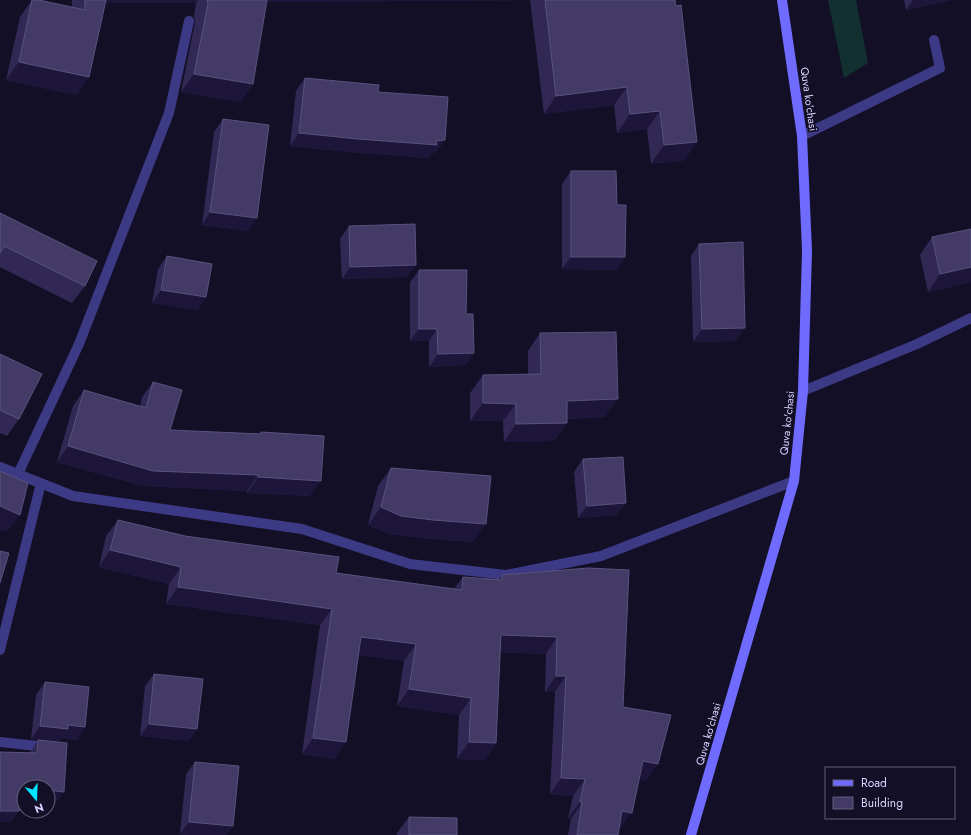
<svg xmlns="http://www.w3.org/2000/svg" width="971" height="835" viewBox="0 0 971 835" font-family="Jost,sans-serif">
<style>
.green{fill:#12302f}
.lines{fill:none;stroke-linecap:round;stroke-linejoin:round}
.lane{stroke:#3d3a85;stroke-width:10}
.street{stroke:#3d3a85;stroke-width:10}
.secondary{stroke:#6f6bff;stroke-width:10}
.wall{fill:#312854}
.shaded-wall{fill:#1d163a}
.building{fill:#433a66;stroke:#5a527e}
.labels{text-anchor:middle;dominant-baseline:central;stroke-width:3.5;stroke-linejoin:round;paint-order:stroke}
.street-label{font-size:11px;fill:#d9d4ff;stroke:#130f26}
</style>
<rect width="100%" height="100%" fill="#130f26"/>
<path class="green" d="M 828,0 L 856,0 L 868,63 L 844,78 Z"/>
<g class="lines">
<g class="lane">
<path d="M 802,136 L 940,68 L 934,40"/>
<path d="M 803,391 L 917,344 L 971,318"/>
<path d="M 18,474 L 79,344 L 169,113 L 189,21"/>
<path d="M 0,650 L 41,483"/>
<path d="M 0,742 L 47,747"/>
</g>
<path class="street" d="M 0,467 L 73,496 L 302,529 L 410,564 L 506,575 L 601,556 L 794,481"/>
<path class="secondary" d="M 691,835 L 794,481 L 803,391 L 807,251 L 802,136 L 782,0"/>
</g>
<g class="wall">
<path d="M 32,0 L 39,0 L 72,7 L 72,0 L 675,0 L 685,160 L 651,164 L 647,129 L 617,133 L 614,105 L 544,114 L 530,0 L 267,2 L 253,84 L 240,102 L 181,92 L 195,22 L 194,17 L 196,3 L 105,3 L 77,95 L 6,80 L 20,17 Z"/>
<path d="M 904,0 L 952,0 L 906,10 Z"/>
<path d="M 305,78 L 378,92 L 436,153 L 431,153 L 428,158 L 349,152 L 290,146 L 296,91 Z"/>
<path d="M 223,119 L 249,231 L 202,225 L 214,132 Z"/>
<path d="M 571,171 L 617,270 L 562,269 L 562,184 Z"/>
<path d="M 0,213 L 85,286 L 72,303 L 0,267 Z"/>
<path d="M 349,226 L 407,277 L 342,279 L 340,239 Z"/>
<path d="M 932,237 L 971,282 L 928,292 L 920,255 Z"/>
<path d="M 699,244 L 736,341 L 693,342 L 691,256 Z"/>
<path d="M 167,256 L 198,310 L 152,303 L 158,269 Z"/>
<path d="M 419,270 L 466,314 L 474,353 L 465,365 L 429,367 L 429,341 L 410,341 L 410,282 Z"/>
<path d="M 540,333 L 605,417 L 567,419 L 554,441 L 504,442 L 503,421 L 470,421 L 470,393 L 483,375 L 528,375 L 528,351 Z"/>
<path d="M 0,354 L 19,419 L 7,436 L 0,433 Z"/>
<path d="M 153,382 L 170,430 L 259,434 L 261,432 L 310,496 L 247,493 L 247,491 L 143,486 L 57,462 L 73,406 L 84,390 L 140,406 L 142,397 Z"/>
<path d="M 583,459 L 617,515 L 578,518 L 574,472 Z"/>
<path d="M 391,468 L 473,542 L 421,538 L 389,534 L 368,525 L 378,486 Z"/>
<path d="M 118,520 L 336,573 L 454,589 L 463,577 L 498,580 L 502,575 L 623,707 L 646,781 L 639,779 L 620,829 L 619,829 L 618,835 L 568,835 L 571,819 L 568,818 L 573,796 L 550,794 L 555,692 L 545,692 L 546,654 L 500,652 L 496,743 L 485,760 L 457,759 L 459,715 L 397,706 L 404,661 L 359,655 L 335,759 L 302,754 L 320,625 L 166,604 L 169,584 L 99,567 L 106,536 Z"/>
<path d="M 154,674 L 189,741 L 140,736 L 145,686 Z"/>
<path d="M 45,682 L 85,727 L 77,740 L 62,738 L 59,742 L 31,739 L 36,695 Z"/>
<path d="M 38,740 L 56,803 L 48,802 L 48,787 L 24,787 L 24,801 L 19,800 L 11,822 L 0,822 L 0,752 L 30,753 Z"/>
<path d="M 195,762 L 233,826 L 226,835 L 188,835 L 180,834 L 186,774 Z"/>
<path d="M 409,817 L 457,835 L 397,835 L 397,833 Z"/>
</g>
<g class="shaded-wall">
<path d="M 99,0 L 198,0 L 196,3 L 96,3 Z"/>
<path d="M 259,0 L 530,0 L 257,2 Z"/>
<path d="M 913,0 L 952,0 L 906,10 Z"/>
<path d="M 19,62 L 89,77 L 77,95 L 6,80 Z"/>
<path d="M 194,74 L 253,84 L 240,102 L 181,92 Z"/>
<path d="M 627,87 L 614,105 L 544,114 L 556,96 Z"/>
<path d="M 660,111 L 647,129 L 617,133 L 630,114 Z"/>
<path d="M 299,133 L 436,141 L 445,140 L 436,153 L 431,153 L 428,158 L 349,152 L 290,146 Z"/>
<path d="M 697,142 L 685,160 L 651,164 L 664,145 Z"/>
<path d="M 210,212 L 257,218 L 249,231 L 202,225 Z"/>
<path d="M 571,257 L 625,257 L 617,270 L 562,269 Z"/>
<path d="M 416,265 L 407,277 L 342,279 L 350,267 Z"/>
<path d="M 971,267 L 971,282 L 928,292 L 940,274 Z"/>
<path d="M 161,290 L 206,297 L 198,310 L 152,303 Z"/>
<path d="M 745,328 L 736,341 L 693,342 L 702,329 Z"/>
<path d="M 419,329 L 437,329 L 429,341 L 410,341 Z"/>
<path d="M 474,353 L 465,365 L 429,367 L 438,354 Z"/>
<path d="M 618,399 L 605,417 L 554,419 L 567,401 Z"/>
<path d="M 483,403 L 516,404 L 503,421 L 470,421 Z"/>
<path d="M 567,423 L 554,441 L 504,442 L 516,424 Z"/>
<path d="M 68,446 L 258,475 L 247,491 L 143,486 L 57,462 Z"/>
<path d="M 258,477 L 321,481 L 310,496 L 247,493 Z"/>
<path d="M 626,503 L 617,515 L 578,518 L 587,506 Z"/>
<path d="M 0,506 L 20,515 L 7,532 L 0,530 Z"/>
<path d="M 381,507 L 486,524 L 473,542 L 421,538 L 389,534 L 368,525 Z"/>
<path d="M 110,550 L 181,567 L 169,584 L 99,567 Z"/>
<path d="M 178,587 L 332,609 L 320,625 L 166,604 Z"/>
<path d="M 501,635 L 557,637 L 546,654 L 489,652 Z"/>
<path d="M 361,637 L 416,644 L 404,661 L 350,654 Z"/>
<path d="M 556,676 L 566,676 L 555,692 L 545,692 Z"/>
<path d="M 409,689 L 471,698 L 459,715 L 397,706 Z"/>
<path d="M 149,724 L 197,729 L 189,741 L 140,736 Z"/>
<path d="M 68,725 L 85,727 L 77,740 L 62,738 L 59,742 L 31,739 L 40,726 Z"/>
<path d="M 313,738 L 346,742 L 335,759 L 302,754 Z"/>
<path d="M 469,742 L 496,743 L 485,760 L 457,759 Z"/>
<path d="M 643,761 L 658,764 L 646,781 L 632,778 Z"/>
<path d="M 561,778 L 585,779 L 573,796 L 550,794 Z"/>
<path d="M 20,789 L 24,789 L 24,801 L 12,800 Z"/>
<path d="M 48,790 L 64,792 L 56,803 L 48,802 Z"/>
<path d="M 580,802 L 582,802 L 571,819 L 568,818 Z"/>
<path d="M 0,811 L 19,811 L 11,822 L 0,822 Z"/>
<path d="M 622,811 L 632,813 L 620,829 L 611,827 Z"/>
<path d="M 189,822 L 233,826 L 226,835 L 188,835 L 180,834 Z"/>
</g>
<g class="building">
<path d="M 32,0 L 39,0 L 85,10 L 85,0 L 106,0 L 89,77 L 19,62 Z"/>
<path d="M 207,0 L 267,0 L 253,84 L 194,74 L 208,4 Z"/>
<path d="M 545,0 L 675,0 L 676,6 L 681,5 L 697,142 L 664,145 L 660,111 L 630,114 L 627,87 L 556,96 Z"/>
<path d="M 305,78 L 379,85 L 378,92 L 448,97 L 445,140 L 436,141 L 437,145 L 358,139 L 299,133 Z"/>
<path d="M 223,119 L 269,125 L 257,218 L 210,212 Z"/>
<path d="M 571,171 L 616,171 L 617,205 L 626,205 L 625,257 L 571,257 Z"/>
<path d="M 0,213 L 97,261 L 85,286 L 4,246 L 0,253 Z"/>
<path d="M 415,224 L 416,265 L 350,267 L 349,226 Z"/>
<path d="M 971,229 L 971,267 L 940,274 L 932,237 Z"/>
<path d="M 743,242 L 745,328 L 702,329 L 699,244 Z"/>
<path d="M 167,256 L 212,264 L 206,297 L 161,290 Z"/>
<path d="M 419,270 L 467,270 L 466,314 L 473,314 L 474,353 L 438,354 L 437,329 L 419,329 Z"/>
<path d="M 616,332 L 618,399 L 567,401 L 567,423 L 516,424 L 516,404 L 483,403 L 483,375 L 541,374 L 540,333 Z"/>
<path d="M 0,354 L 42,374 L 19,419 L 0,410 Z"/>
<path d="M 153,382 L 182,390 L 170,430 L 261,434 L 261,432 L 324,436 L 321,481 L 258,477 L 258,475 L 153,471 L 68,446 L 84,390 L 146,408 Z"/>
<path d="M 623,457 L 626,503 L 587,506 L 583,459 Z"/>
<path d="M 391,468 L 491,476 L 486,524 L 433,520 L 401,516 L 381,507 Z"/>
<path d="M 0,471 L 28,483 L 20,515 L 0,506 Z"/>
<path d="M 118,520 L 185,536 L 339,557 L 336,573 L 462,590 L 463,577 L 502,580 L 502,575 L 588,568 L 629,570 L 623,707 L 671,715 L 658,764 L 643,761 L 632,813 L 622,811 L 618,835 L 577,835 L 582,802 L 580,802 L 585,779 L 561,778 L 566,676 L 556,676 L 557,637 L 501,635 L 496,743 L 469,742 L 471,698 L 409,689 L 416,644 L 361,637 L 346,742 L 313,738 L 332,609 L 178,587 L 181,567 L 110,550 Z"/>
<path d="M 0,551 L 9,553 L 0,583 Z"/>
<path d="M 154,674 L 203,679 L 197,729 L 149,724 Z"/>
<path d="M 45,682 L 89,687 L 85,727 L 68,725 L 68,729 L 40,726 Z"/>
<path d="M 38,740 L 67,743 L 64,792 L 48,790 L 48,787 L 24,787 L 24,789 L 20,789 L 19,811 L 0,811 L 0,752 L 37,753 Z"/>
<path d="M 195,762 L 239,766 L 233,826 L 189,822 Z"/>
<path d="M 409,817 L 457,818 L 457,835 L 409,835 Z"/>
</g>
<g class="labels">
<g class="street-label">
<text transform="translate(809 99) rotate(82)">Quva ko'chasi</text>
<text transform="translate(787 423) rotate(-84)">Quva ko'chasi</text>
<text transform="translate(708 734) rotate(-74)">Quva ko'chasi</text>
</g>
</g>
<rect x="825" y="767" width="130" height="52" fill="#130f26" stroke="#625e7d"/>
<rect x="833" y="780" width="20" height="6" fill="#6f6bff" stroke="#625e7d"/>
<text x="861" y="787" font-size="12" fill="#d9d4ff">Road</text>
<rect x="833" y="797" width="20" height="12" fill="#433a66" stroke="#625e7d"/>
<text x="861" y="807" font-size="12" fill="#d9d4ff">Building</text>
<g transform="translate(36 799) rotate(161)"><circle r="19" fill="#130f26" stroke="#625e7d"/>
<path d="M0-3L7 15L0 10L-7 15Z" fill="#00e5ff"/>
<text y="-6" font-size="11" font-weight="bold" text-anchor="middle" fill="#d9d4ff">N</text>
</g>
</svg>
